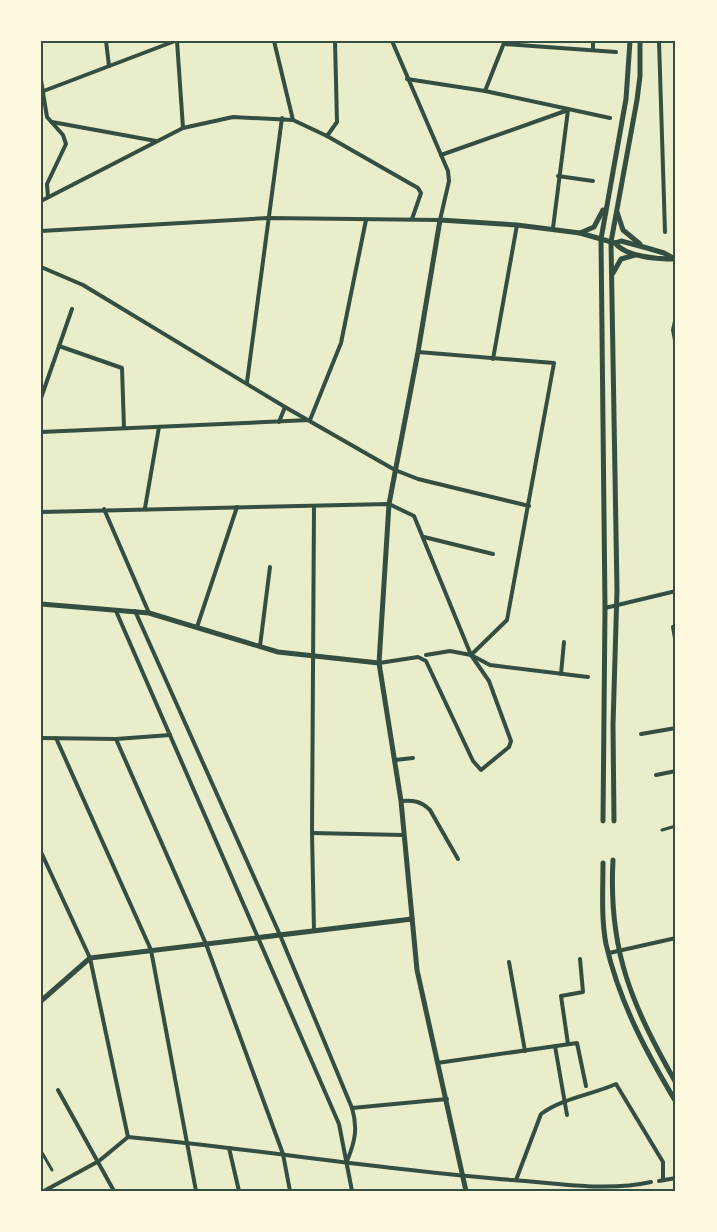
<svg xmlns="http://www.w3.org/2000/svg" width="717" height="1232" viewBox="0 0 717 1232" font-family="Rubik,sans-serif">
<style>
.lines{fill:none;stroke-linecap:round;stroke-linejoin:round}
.pedestrian{stroke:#344e41;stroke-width:3}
.minor{stroke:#344e41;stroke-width:4}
.tertiary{stroke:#344e41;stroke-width:5}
.neatline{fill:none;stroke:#344e41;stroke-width:2}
</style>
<rect width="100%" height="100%" fill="#e9edc9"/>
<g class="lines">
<g class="pedestrian">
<path d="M 662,830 L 676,826"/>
<path d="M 41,1151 L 52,1170"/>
</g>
<g class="minor">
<path d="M 106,41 L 109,66"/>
<path d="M 177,41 L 183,128"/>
<path d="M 274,41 L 293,120"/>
<path d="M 593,41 L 593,49"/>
<path d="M 659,41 L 665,232"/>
<path d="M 504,44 L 616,52"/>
<path d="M 407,79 L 485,91 L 610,118"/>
<path d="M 41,80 L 47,117 L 63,135 L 66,144 L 47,184 L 48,197"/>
<path d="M 485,91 L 504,43"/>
<path d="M 41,92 L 175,41"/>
<path d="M 52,122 L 156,141"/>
<path d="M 327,136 L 337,122 L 335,41"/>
<path d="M 441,155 L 568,110 L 553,228"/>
<path d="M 558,176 L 593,181"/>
<path d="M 41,201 L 183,128 L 233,117 L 293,120 L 327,136 L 418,188 L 421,193 L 412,219"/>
<path d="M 41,231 L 268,218 L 440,220 L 449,181 L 448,171 L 392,41"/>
<path d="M 41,267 L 83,285 L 285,407 L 395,470 L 418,479 L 529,506"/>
<path d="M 676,317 L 673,330 L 676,345"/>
<path d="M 59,346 L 122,368 L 124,428"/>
<path d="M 418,352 L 554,363 L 507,620 L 471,655"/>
<path d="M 493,359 L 517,225"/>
<path d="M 247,382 L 282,118"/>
<path d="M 41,398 L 72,309"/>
<path d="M 279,422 L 285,407"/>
<path d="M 41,432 L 310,420 L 341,343 L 366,220"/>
<path d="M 314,506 L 312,833 L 314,931"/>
<path d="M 145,508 L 159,427"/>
<path d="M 104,509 L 149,613"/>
<path d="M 41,512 L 389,504 L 414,516 L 471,655 L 489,681 L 511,741 L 509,747 L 481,770 L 473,761 L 426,661 L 418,657 L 379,663"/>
<path d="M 424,537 L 493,554"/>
<path d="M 605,608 L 676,591"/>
<path d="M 116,611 L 339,1124 L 352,1191"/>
<path d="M 135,611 L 280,935 L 352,1108 C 358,1128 355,1142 347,1161"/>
<path d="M 676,626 L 673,627 L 676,644"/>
<path d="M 197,627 L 237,507"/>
<path d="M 260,646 L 270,567"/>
<path d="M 426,655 L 450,651 L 471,655 L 490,665 L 588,677"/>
<path d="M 561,674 L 564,642"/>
<path d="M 641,734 L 676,728"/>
<path d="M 41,738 L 116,739 L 170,735"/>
<path d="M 56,738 L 151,950 L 196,1191"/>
<path d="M 116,739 L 206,944 L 283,1154 L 290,1191"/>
<path d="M 395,760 L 413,758"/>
<path d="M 656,775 L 676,771"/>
<path d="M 401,801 C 413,800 421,801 430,810 L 458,859"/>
<path d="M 312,833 L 403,835"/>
<path d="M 41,852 L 90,958 L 128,1137"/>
<path d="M 609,953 L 676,938"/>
<path d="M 509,962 L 525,1051"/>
<path d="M 568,1044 L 561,996 L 583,992 L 580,959"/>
<path d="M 555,1046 L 567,1115"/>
<path d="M 437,1063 L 577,1043 L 586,1086"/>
<path d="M 58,1090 L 114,1191"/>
<path d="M 352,1108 L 447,1099"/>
<path d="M 128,1137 C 256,1149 383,1170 512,1180 C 557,1183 606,1192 651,1182"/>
<path d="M 229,1148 L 239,1191"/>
<path d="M 516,1180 L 541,1114 C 563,1098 591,1095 616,1084 L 663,1162 L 663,1180"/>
<path d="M 659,1181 L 676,1178"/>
<path d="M 44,1191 L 99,1161 L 128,1137"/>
</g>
<g class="tertiary">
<path d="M 617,212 L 623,230 L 640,244"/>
<path d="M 580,233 L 594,227 L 603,210"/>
<path d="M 615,243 C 626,257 658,259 675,259"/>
<path d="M 613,273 L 621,259 L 635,255"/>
<path d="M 41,604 L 149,613 L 278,652 L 379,663"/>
<path d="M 603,821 L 605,608 L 601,239 L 626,99 L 630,41"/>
<path d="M 614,821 L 613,725 L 617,590 L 611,242 L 637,100 L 640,76 L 640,41"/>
<path d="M 613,860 C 608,951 632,1005 676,1083"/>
<path d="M 603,863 C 603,890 601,918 606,944 C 619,1001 646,1052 676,1102"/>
<path d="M 41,1001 L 90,958 L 412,919"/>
<path d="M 466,1191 L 417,970 L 401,801 L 379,663 L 389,504 L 418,352 L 440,220 L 517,225 L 580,233 L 615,243 L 621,241 L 647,248 L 664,253 L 675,259"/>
</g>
</g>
<rect width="717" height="1232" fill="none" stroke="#fefae0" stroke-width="85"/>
<rect x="42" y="42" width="632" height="1148" class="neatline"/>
</svg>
